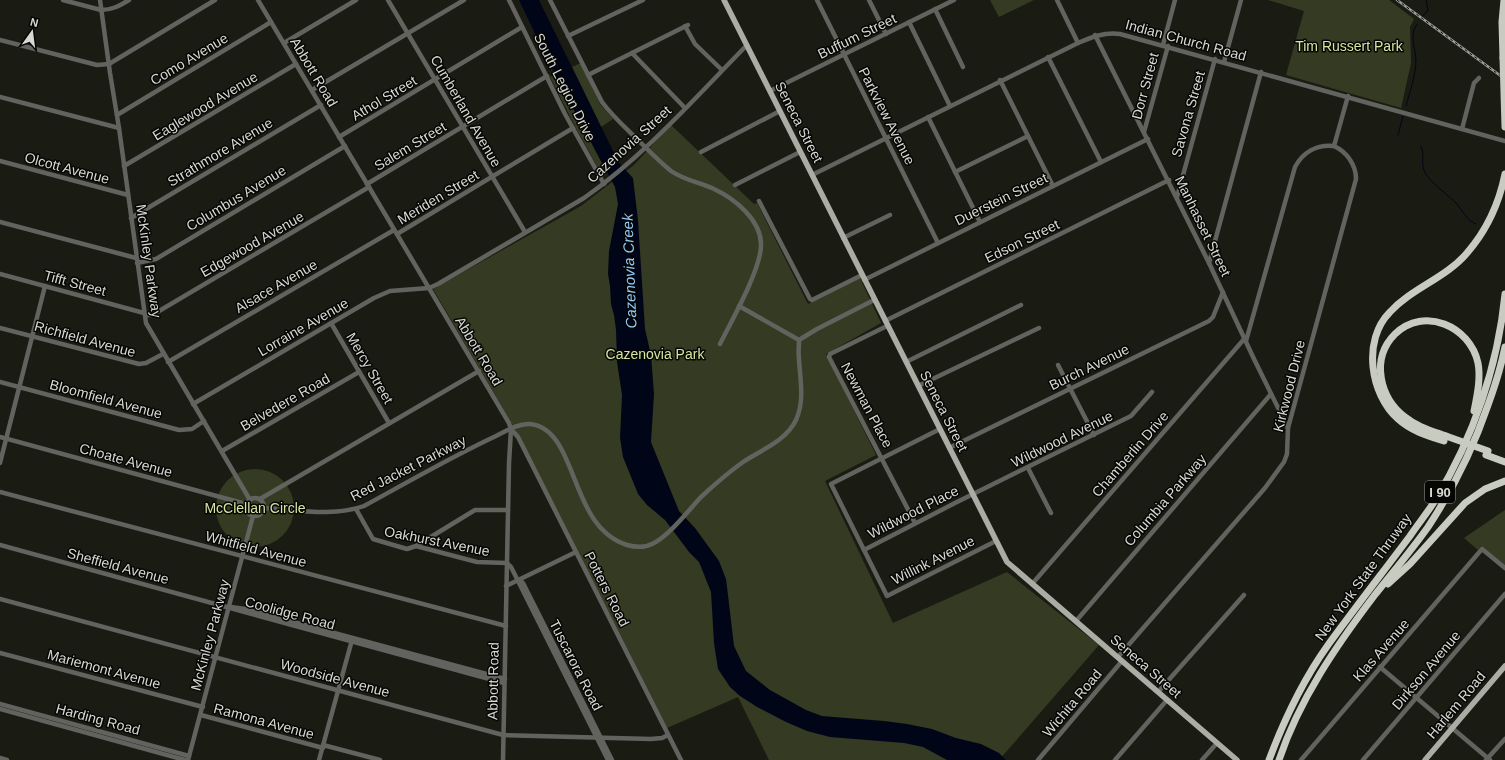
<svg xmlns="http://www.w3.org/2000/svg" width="1505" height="760" viewBox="0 0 1505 760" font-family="Helvetica,sans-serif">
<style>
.green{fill:#353b22}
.water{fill:#000618}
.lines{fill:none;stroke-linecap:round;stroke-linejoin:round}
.stream{stroke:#000618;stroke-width:1}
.minor{stroke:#62635f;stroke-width:4.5}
.major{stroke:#abada4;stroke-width:5.5}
.highway{stroke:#c8cbc0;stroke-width:7}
.rail-casing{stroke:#9c9e98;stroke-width:2.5}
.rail{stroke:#060604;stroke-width:1;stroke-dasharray:3;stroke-linecap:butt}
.highway-bridge{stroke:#c8cbc0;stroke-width:7}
.labels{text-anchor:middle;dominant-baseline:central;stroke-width:3;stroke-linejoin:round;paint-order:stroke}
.shield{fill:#060604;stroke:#999a96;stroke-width:1}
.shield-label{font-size:13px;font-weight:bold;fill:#d8d9d4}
.street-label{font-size:14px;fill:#d8d9d4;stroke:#060604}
.park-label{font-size:14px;fill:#d5e6a1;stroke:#060604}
.water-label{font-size:15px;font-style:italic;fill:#90c9fa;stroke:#060604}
</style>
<rect width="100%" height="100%" fill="#1a1c14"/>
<g class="green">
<path d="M 990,0 L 1034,0 L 999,17 Z"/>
<path d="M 1268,0 L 1389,0 L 1414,19 L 1410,27 L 1411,63 L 1401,108 L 1286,75 L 1304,11 Z"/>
<path d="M 581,63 L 600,104 L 613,119 L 601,127 L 572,67 Z"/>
<path d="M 555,74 L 607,173 L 603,177 L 577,130 L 550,77 Z"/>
<path d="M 671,125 L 754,204 L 757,203 L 808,304 L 860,278 L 881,323 L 826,354 L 876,455 L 825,481 L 893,623 L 1007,572 L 1099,645 L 999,760 L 769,760 L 738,697 L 667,728 L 622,638 L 511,422 L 433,289 L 581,206 L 634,165 Z"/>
<circle cx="255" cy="508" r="39"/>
<path d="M 1505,510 L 1505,565 L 1481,546 L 1478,550 L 1464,538 Z"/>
</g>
<path class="water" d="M 519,0 L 539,0 L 619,163 L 633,178 L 638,220 L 645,329 L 651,355 L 654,394 L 651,442 L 679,511 L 695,528 L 719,561 L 726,579 L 728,595 L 734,646 L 746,671 L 770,690 L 806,710 L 822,716 L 884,721 L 907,724 L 932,729 L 956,738 L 981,744 L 999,753 L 1006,760 L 947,760 L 923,747 L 904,743 L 830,737 L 807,731 L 786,722 L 757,707 L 740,696 L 730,687 L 718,669 L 714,643 L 711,592 L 699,562 L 689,552 L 665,520 L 647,505 L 638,494 L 623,457 L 620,438 L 622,395 L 617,362 L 616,330 L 614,315 L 611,304 L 610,286 L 608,274 L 609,251 L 618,204 L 615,187 L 551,67 Z"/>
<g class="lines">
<g class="stream">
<path d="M 1423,16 L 1428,10 L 1426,0"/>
<path d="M 1406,106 C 1410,91 1416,75 1416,60 C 1415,47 1409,35 1417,24"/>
<path d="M 1398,135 L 1403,116"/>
<path d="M 1421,146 C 1425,155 1421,162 1424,170 C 1428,182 1449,195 1457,204 C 1463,211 1467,221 1476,224"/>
</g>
<g class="minor">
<path d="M 63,0 L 101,10 C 112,10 119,6 129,0"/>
<path d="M 100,0 L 110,73 L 119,128 L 146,323 L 250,500"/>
<path d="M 258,0 L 509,423 L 511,429 L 509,463 L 503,760"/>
<path d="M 388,0 L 525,232"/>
<path d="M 509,0 L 565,114 L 604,184"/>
<path d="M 550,0 L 602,102 C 613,117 627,129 640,142 C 650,152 660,162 671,171 C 684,180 698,182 712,188 C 734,198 762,220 761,246 C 760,271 732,320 720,344"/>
<path d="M 817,0 L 938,243"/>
<path d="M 869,0 L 886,34"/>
<path d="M 1057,0 L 1078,43"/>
<path d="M 935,9 L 963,67"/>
<path d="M 909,22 L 950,106"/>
<path d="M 685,26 L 695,44 L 722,70"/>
<path d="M 1095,35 L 1209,263 L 1254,359 L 1288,428"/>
<path d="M 568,36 L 643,0"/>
<path d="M 0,40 L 97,65 L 109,64 L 215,0"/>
<path d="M 284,43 L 356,0"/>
<path d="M 1163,45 L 1175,0"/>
<path d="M 632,53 L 685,108"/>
<path d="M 1048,57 L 1101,162"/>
<path d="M 1224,62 L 1241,0"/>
<path d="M 588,75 L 688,25"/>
<path d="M 1000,80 L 1053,186"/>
<path d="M 312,90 L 464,0"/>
<path d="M 770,91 L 954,0"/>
<path d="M 0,97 L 119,128"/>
<path d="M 117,115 L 271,22"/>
<path d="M 928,117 L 980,222"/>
<path d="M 1462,129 L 1474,83 L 1479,78"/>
<path d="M 1144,132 L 1168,46"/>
<path d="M 339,137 L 522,27"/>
<path d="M 1334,146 L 1348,96"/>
<path d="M 701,152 L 780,111"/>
<path d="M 0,161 L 128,195"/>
<path d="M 124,166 L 296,64"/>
<path d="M 955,172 L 1028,136"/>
<path d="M 812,175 L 1078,43 C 1092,37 1104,32 1120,34 L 1505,141"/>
<path d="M 367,184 L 547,76"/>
<path d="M 735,185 L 800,152"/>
<path d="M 1177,197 L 1215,59"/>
<path d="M 759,201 L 810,299 L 812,300 L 862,275"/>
<path d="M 131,218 L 321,105"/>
<path d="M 0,222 L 136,258"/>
<path d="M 397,234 L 573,128"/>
<path d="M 843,238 L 890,215"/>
<path d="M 137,263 L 156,259 L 345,146"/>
<path d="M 1209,263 L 1261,72"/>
<path d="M 0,274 L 144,313"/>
<path d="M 864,280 L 1148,139"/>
<path d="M 739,306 L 799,340"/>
<path d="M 145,315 L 150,315 L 154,314 L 369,187"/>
<path d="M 885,321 L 1169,180"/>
<path d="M 331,323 L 389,423"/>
<path d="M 887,326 L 830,354 L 829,357 L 915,523"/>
<path d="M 0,328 L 139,364 L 146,363 L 163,354"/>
<path d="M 799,340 L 817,329 L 874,300"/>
<path d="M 1246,341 L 1295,167 C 1303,152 1317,144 1334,146"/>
<path d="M 168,362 L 394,230"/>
<path d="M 906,362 L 1021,305"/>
<path d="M 1058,365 L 1094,435"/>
<path d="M 0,382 L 179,430 L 192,429 L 204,421"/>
<path d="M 918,386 L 1039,328"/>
<path d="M 193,404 L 374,298 L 390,291 L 429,288 L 438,284 L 584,198 C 645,155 695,98 747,45"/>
<path d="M 511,429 L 518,437 L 681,760"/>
<path d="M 940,429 L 831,484 L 887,596 L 996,541"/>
<path d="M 0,437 L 246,504"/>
<path d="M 949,448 L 1209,321 L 1213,317 L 1223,292"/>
<path d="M 222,451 L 359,372"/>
<path d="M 0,463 L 45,286"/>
<path d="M 1028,468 L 1051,513"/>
<path d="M 0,492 L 506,626"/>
<circle cx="255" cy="507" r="9"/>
<path d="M 260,499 L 479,371"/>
<path d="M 264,508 C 297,510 333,517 364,506 C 408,482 451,457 496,436 C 506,431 519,423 530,424 C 579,429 568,527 627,545 C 634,547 644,548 652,544 C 668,537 688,511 701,497 C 714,485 729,472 743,462 C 761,450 786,441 796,420 C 805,400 800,380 799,359 C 798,353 799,346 799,340"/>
<path d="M 356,509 L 373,539 L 407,549 L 416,546 L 477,562 L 507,563 L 511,567 L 608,760"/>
<path d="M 0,545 L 504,683"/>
<path d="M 416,546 L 475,510 L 508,510"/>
<path d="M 864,550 L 955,503 L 1131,416 L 1152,392"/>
<path d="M 519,580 L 523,583 L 612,760"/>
<path d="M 1032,584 L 1245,338"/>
<path d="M 506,586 L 576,552"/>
<path d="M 0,599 L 503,735 L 651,739 L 662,738 L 668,735"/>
<path d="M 231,607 L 245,609 L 505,679"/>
<path d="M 1076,621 L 1271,394"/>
<path d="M 0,653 L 203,707"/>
<path d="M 1118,657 L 1265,488 L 1284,462 L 1287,454 L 1288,428 L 1356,179 C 1356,165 1347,152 1334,146"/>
<path d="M 1380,667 L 1490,760"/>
<path d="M 1158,692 L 1244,595"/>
<path d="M 0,704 L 189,756"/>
<path d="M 0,709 L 185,760"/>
<path d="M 201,715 L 323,748"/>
<path d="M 323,745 L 380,760"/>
<path d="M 0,758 L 7,760"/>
<path d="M 188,760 L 253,516"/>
<path d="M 319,760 L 352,640"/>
<path d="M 1038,760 L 1122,661"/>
<path d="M 1115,760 L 1167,700"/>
<path d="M 1202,760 L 1217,743"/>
<path d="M 1301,760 L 1482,549 L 1505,568"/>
<path d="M 1363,760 L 1505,594"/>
<path d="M 1486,760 L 1505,739"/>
</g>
<g class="major">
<path d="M 724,0 L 1007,562 L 1237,760"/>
<path d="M 1425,760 L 1505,666"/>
</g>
<g class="highway">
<path d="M 1503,58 L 1502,22 L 1504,0"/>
<path d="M 1446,436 C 1432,431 1417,427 1405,417 C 1380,398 1370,359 1395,334 C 1424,306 1470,326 1478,363 C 1481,378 1477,396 1474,411"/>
<path d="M 1444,441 C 1428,436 1411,431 1398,419 C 1370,394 1362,340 1390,312 C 1412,288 1446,278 1467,253 C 1487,230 1499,204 1505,174"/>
<path d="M 1486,455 L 1505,462"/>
<path d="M 1388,584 L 1410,564 L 1465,503 L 1485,489 L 1505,481"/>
<path d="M 1269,760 C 1284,720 1303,680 1328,645 C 1355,608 1383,572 1410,536 C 1418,524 1428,512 1436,499 C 1473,438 1498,366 1505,294"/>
<path d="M 1279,760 C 1299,700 1336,646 1374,596 C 1392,573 1411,551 1428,527 C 1453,489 1473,449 1488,405 C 1495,386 1501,367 1505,347"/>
</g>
<g class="rail-casing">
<path id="rail" d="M 1397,0 L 1505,79"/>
</g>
<use href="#rail" class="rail"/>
<g class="highway-bridge">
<path d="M 1503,58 L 1505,127"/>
<path d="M 1446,436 L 1488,451"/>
</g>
</g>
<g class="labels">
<rect class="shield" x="1425" y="481" width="30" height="22" rx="3"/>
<g class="shield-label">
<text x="1440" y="492">I 90</text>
</g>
<g class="street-label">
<text transform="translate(857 36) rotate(-26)">Buffum Street</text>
<text transform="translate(1186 40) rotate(15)">Indian Church Road</text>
<text transform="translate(189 59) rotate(-31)">Como Avenue</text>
<text transform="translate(314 72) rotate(59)">Abbott Road</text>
<text transform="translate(1145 86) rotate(-75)">Dorr Street</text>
<text transform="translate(565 87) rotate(63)">South Legion Drive</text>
<text transform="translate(384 98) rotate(-31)">Athol Street</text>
<text transform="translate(205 106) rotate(-31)">Eaglewood Avenue</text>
<text transform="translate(466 111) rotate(60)">Cumberland Avenue</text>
<text transform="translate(1188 114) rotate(-74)">Savona Street</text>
<text transform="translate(887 116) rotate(63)">Parkview Avenue</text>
<text transform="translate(799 122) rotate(63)">Seneca Street</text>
<text transform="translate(629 144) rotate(-42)">Cazenovia Street</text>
<text transform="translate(410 146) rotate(-31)">Salem Street</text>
<text transform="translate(220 152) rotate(-31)">Strathmore Avenue</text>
<text transform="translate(67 168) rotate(15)">Olcott Avenue</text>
<text transform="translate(438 197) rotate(-31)">Meriden Street</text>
<text transform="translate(236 198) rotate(-31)">Columbus Avenue</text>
<text transform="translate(1001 199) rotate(-26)">Duerstein Street</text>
<text transform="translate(1203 226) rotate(64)">Manhasset Street</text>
<text transform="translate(1022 241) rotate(-26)">Edson Street</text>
<text transform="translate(252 244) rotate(-30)">Edgewood Avenue</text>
<text transform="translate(149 261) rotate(82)">McKinley Parkway</text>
<text transform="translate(75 283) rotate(15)">Tifft Street</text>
<text transform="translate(276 286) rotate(-30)">Alsace Avenue</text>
<text transform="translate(303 327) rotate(-30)">Lorraine Avenue</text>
<text transform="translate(85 339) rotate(15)">Richfield Avenue</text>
<text transform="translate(479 351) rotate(59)">Abbott Road</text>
<text transform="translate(1089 367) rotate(-26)">Burch Avenue</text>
<text transform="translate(370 368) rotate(60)">Mercy Street</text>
<text transform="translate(1289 386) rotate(-76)">Kirkwood Drive</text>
<text transform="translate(106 399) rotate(15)">Bloomfield Avenue</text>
<text transform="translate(285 402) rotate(-30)">Belvedere Road</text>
<text transform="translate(867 405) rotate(62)">Newman Place</text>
<text transform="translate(944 411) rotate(63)">Seneca Street</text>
<text transform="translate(1062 439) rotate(-26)">Wildwood Avenue</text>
<text transform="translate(1130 454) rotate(-49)">Chamberlin Drive</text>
<text transform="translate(126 460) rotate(15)">Choate Avenue</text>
<text transform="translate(408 468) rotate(-27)">Red Jacket Parkway</text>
<text transform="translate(1165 500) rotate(-49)">Columbia Parkway</text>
<text transform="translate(913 512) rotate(-27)">Wildwood Place</text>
<text transform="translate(437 541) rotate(11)">Oakhurst Avenue</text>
<text transform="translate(256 549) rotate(15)">Whitfield Avenue</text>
<text transform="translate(933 560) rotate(-27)">Willink Avenue</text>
<text transform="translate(118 566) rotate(15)">Sheffield Avenue</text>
<text transform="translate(1363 577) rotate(-54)">New York State Thruway</text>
<text transform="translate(607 589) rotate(63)">Potters Road</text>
<text transform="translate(290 613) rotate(15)">Coolidge Road</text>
<text transform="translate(210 635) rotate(-75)">McKinley Parkway</text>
<text transform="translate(1381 650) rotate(-49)">Klas Avenue</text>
<text transform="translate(576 665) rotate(63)">Tuscarora Road</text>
<text transform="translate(1146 666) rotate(41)">Seneca Street</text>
<text transform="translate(104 669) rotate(15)">Mariemont Avenue</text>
<text transform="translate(1426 670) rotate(-50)">Dirkson Avenue</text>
<text transform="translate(335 678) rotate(15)">Woodside Avenue</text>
<text transform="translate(493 681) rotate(-89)">Abbott Road</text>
<text transform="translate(1072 703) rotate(-50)">Wichita Road</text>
<text transform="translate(1456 705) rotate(-50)">Harlem Road</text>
<text transform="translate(98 719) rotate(15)">Harding Road</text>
<text transform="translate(264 721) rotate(15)">Ramona Avenue</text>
</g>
<g class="park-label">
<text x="1349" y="46">Tim Russert Park</text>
<text x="655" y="354">Cazenovia Park</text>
<text x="255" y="508">McClellan Circle</text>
</g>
<g class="water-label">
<text transform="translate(629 271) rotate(-92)">Cazenovia Creek</text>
</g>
</g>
<g transform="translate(32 32) rotate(14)" stroke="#060604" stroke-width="3" paint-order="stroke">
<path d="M0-3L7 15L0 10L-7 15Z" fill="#d8d9d4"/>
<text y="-6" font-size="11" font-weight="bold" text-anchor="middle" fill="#d8d9d4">N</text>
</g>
</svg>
